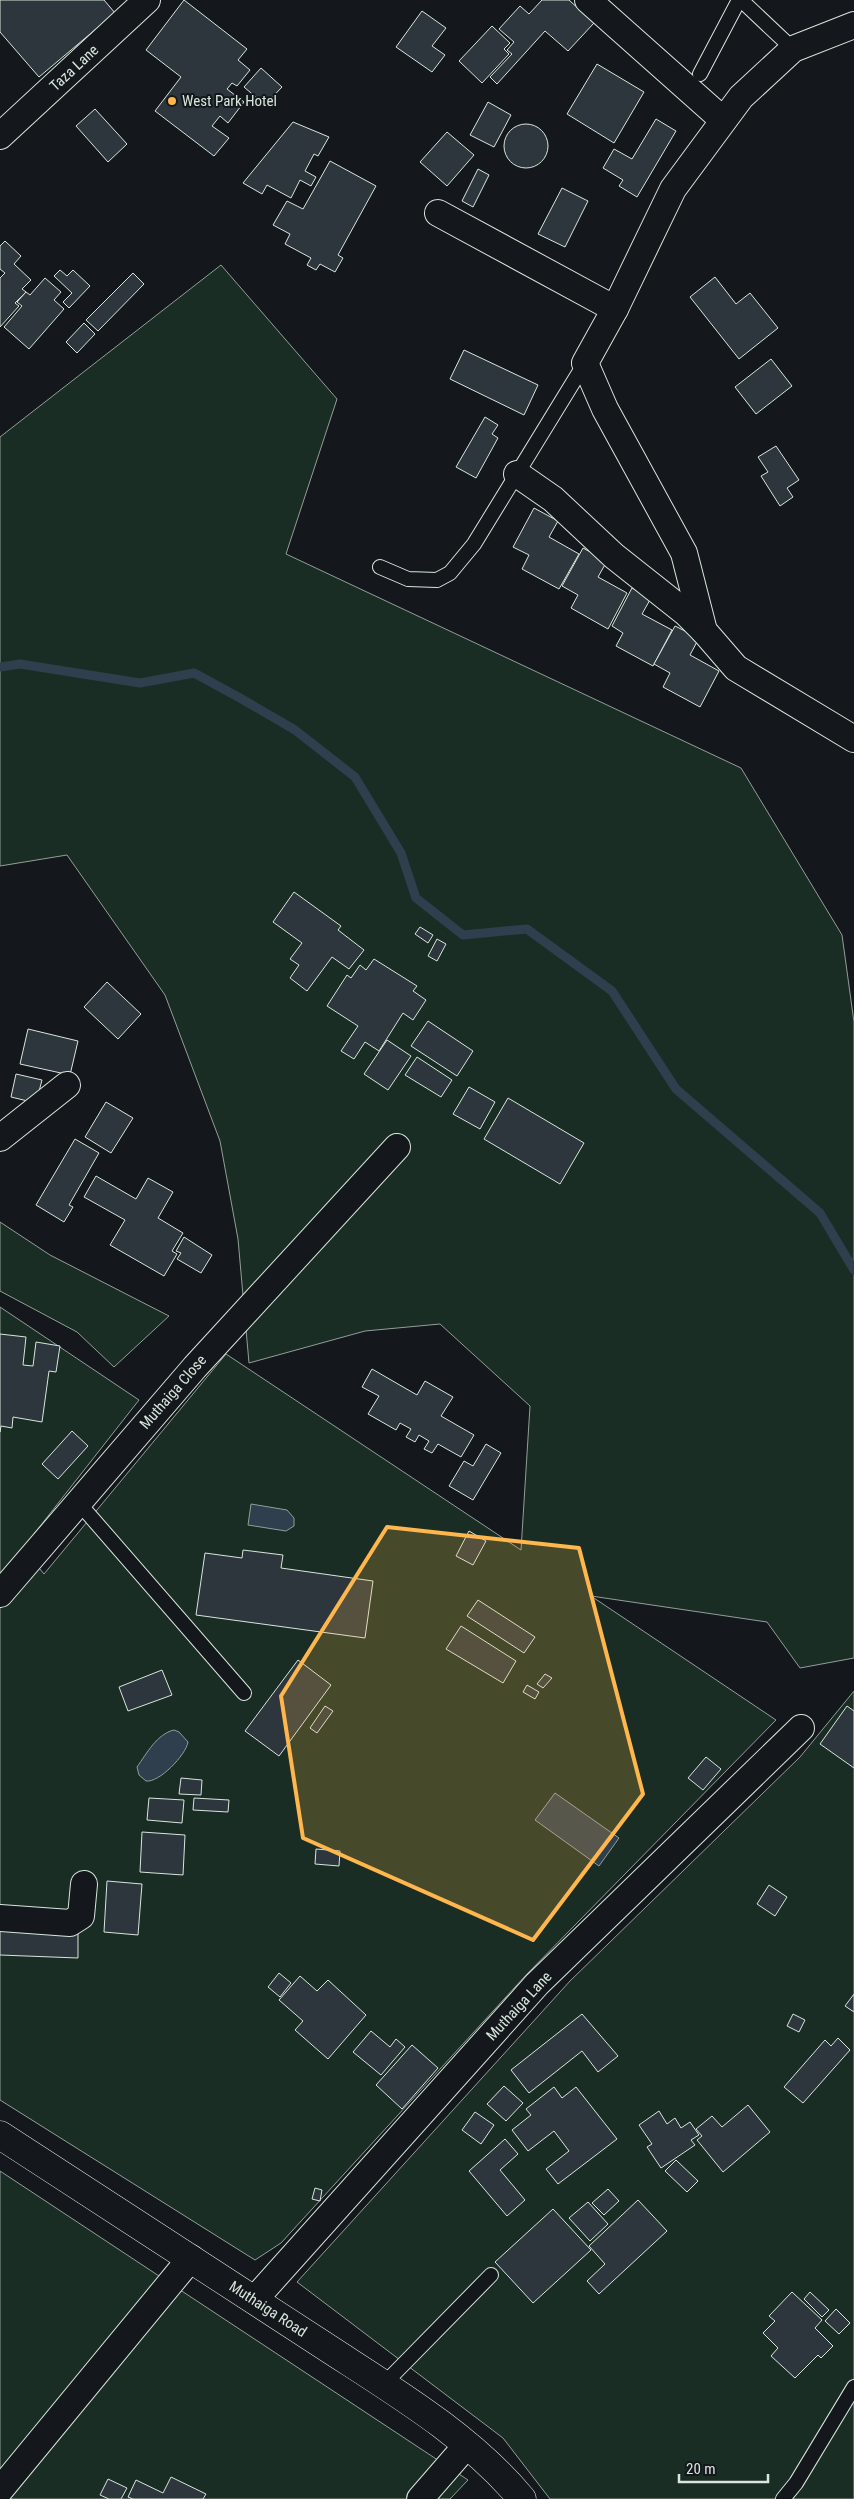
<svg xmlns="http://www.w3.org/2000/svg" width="854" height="2499" viewBox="0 0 854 2499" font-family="'Roboto Condensed',sans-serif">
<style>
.green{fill:#1a2d24;stroke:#939e99}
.water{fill:#2f3f4d;stroke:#939e99}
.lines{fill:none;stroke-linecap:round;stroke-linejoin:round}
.stream{stroke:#2f3f4d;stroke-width:9}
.building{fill:#2c363c;stroke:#d8e6dc}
.lane-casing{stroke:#d8e6dc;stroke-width:16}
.street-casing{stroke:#d8e6dc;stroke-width:28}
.secondary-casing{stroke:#d8e6dc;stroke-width:29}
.lane{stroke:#14181c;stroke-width:14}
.street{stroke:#14181c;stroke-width:26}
.secondary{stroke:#14181c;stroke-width:28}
.marked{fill:#ffb74d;fill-opacity:0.2;stroke:#ffb74d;stroke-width:4;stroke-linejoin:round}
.poi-dot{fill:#ffb74d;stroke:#14181c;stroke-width:2}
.labels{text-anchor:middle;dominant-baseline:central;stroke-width:4;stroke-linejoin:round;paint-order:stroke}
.street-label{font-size:15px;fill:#d8e6dc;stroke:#14181c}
.poi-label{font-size:15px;fill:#d8e6dc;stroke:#14181c;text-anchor:start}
</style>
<rect width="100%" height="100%" fill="#14181c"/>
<g class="green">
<path d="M 221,265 L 337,399 L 286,554 L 741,768 L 842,935 L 854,1022 L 854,1658 L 800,1668 L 767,1622 L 591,1596 L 776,1720 L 526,1975 L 281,2243 L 255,2260 L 0,2100 L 0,1307 L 139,1400 L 23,1548 L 44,1574 L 226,1354 L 521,1550 L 530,1406 L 440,1324 L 365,1331 L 249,1363 L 238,1239 L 220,1141 L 165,995 L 67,855 L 0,866 L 0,437 Z"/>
<path d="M 0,1222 L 50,1255 L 169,1316 L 114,1367 L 77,1332 L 0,1291 Z"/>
<path d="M 854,1691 L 854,2499 L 550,2499 L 503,2438 L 297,2282 L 570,1981 L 800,1757 Z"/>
<path d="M 0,2171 L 468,2480 L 450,2499 L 0,2499 Z"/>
</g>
<g class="water">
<path d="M 251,1504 L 287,1510 L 294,1518 L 294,1526 L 286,1531 L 248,1525 Z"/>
<path d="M 174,1730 L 179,1732 L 188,1742 C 186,1755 159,1783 146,1781 L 139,1775 L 137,1767 C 147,1753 157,1734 174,1730 Z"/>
<path d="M 555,1793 L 619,1838 L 599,1866 L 535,1820 Z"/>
</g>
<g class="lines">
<path class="stream" d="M 0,667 L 20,664 L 140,683 L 194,673 L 240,698 L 295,730 L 355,777 L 401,853 L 416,898 L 463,935 L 527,929 L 612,991 L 676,1089 L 820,1213 L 854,1270"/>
</g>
<g class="building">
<path d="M 0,0 L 104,0 L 115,13 L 39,77 L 0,32 Z"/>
<path d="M 184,0 L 247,49 L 238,60 L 250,70 L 237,86 L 232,83 L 227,89 L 244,102 L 228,123 L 220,116 L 212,126 L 229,138 L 214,156 L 155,111 L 181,77 L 146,50 Z"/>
<path d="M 542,0 L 569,0 L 594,23 L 568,51 L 545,31 L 497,84 L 490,77 L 512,54 L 507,50 L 514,42 L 499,29 L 520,6 L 529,14 Z"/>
<path d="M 422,11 L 446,28 L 432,46 L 445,55 L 432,72 L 396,47 Z"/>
<path d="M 492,26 L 510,43 L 504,49 L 509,54 L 482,83 L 459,61 Z"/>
<path d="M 597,64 L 644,92 L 614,143 L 567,114 Z"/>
<path d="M 261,68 L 282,87 L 265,105 L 244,87 Z"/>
<path d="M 488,102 L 511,115 L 494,147 L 470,135 Z"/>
<path d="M 95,109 L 127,144 L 108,162 L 76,126 Z"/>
<path d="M 656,119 L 676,131 L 637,197 L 619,186 L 623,180 L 603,168 L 614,149 L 632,159 Z"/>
<path d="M 293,122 L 329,137 L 318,156 L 314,154 L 305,171 L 316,177 L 311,186 L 300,180 L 291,198 L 267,185 L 262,194 L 243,183 Z"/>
<circle cx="526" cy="146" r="22"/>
<path d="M 447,132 L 474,155 L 447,186 L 420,162 Z"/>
<path d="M 330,161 L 376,186 L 338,255 L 343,258 L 335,272 L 320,264 L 316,270 L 307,265 L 311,258 L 285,244 L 290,234 L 273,225 L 287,201 L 303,209 Z"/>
<path d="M 478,169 L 489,175 L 473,207 L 462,201 Z"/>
<path d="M 562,188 L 588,201 L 565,247 L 538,234 Z"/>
<path d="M 5,241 L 21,256 L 14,264 L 31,280 L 22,289 L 26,292 L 15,303 L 19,306 L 0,327 L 0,278 L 5,273 L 0,269 L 0,246 Z"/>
<path d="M 60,270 L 67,276 L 73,270 L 90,286 L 69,308 L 63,302 L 72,293 L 54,276 Z"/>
<path d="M 133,273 L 144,284 L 98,331 L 86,320 Z"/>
<path d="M 715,277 L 736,304 L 750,293 L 778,328 L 739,359 L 690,297 Z"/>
<path d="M 45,278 L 61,292 L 54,300 L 64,309 L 29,349 L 4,327 L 22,306 L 17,302 L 26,292 L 30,295 Z"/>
<path d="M 84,323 L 95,334 L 77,353 L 66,342 Z"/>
<path d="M 464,350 L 538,385 L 524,415 L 450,379 Z"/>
<path d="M 771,359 L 792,386 L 756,414 L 735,387 Z"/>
<path d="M 485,417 L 498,425 L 492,434 L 498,438 L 476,478 L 456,467 Z"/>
<path d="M 776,446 L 799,480 L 787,488 L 793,497 L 780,506 L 761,476 L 768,472 L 758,457 Z"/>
<path d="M 534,508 L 558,521 L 549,537 L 579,554 L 559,589 L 522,569 L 529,555 L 513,547 Z"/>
<path d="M 583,548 L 607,561 L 598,577 L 627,593 L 608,629 L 571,608 L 578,595 L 562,586 Z"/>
<path d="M 632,588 L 651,598 L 642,614 L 672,630 L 653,666 L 616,646 L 623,633 L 612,626 Z"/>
<path d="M 675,626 L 699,638 L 690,655 L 719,671 L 700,707 L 663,687 L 670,673 L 654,664 Z"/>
<path d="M 294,892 L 341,926 L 338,930 L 364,950 L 349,969 L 332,957 L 307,991 L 290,978 L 299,965 L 290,959 L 302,943 L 273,922 Z"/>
<path d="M 420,927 L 433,935 L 428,943 L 415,934 Z"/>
<path d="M 437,939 L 446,944 L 437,961 L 428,956 Z"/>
<path d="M 374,959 L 417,986 L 413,991 L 426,1000 L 413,1020 L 403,1013 L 379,1051 L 365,1042 L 354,1059 L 341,1051 L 358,1026 L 327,1006 L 347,975 L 351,978 L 360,965 L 366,970 Z"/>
<path d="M 107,982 L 141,1014 L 118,1039 L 84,1007 Z"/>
<path d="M 428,1021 L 473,1051 L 457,1076 L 411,1046 Z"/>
<path d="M 28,1029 L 78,1041 L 70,1075 L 20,1064 Z"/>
<path d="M 387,1040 L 411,1056 L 388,1090 L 364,1074 Z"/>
<path d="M 417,1057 L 452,1080 L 441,1097 L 405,1075 Z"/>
<path d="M 16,1074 L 42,1080 L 36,1103 L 11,1097 Z"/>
<path d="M 469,1087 L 495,1102 L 480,1129 L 453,1114 Z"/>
<path d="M 508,1098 L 584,1143 L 560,1184 L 484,1139 Z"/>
<path d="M 106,1102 L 133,1118 L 111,1153 L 85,1137 Z"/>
<path d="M 75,1139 L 99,1153 L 69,1205 L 73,1207 L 64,1222 L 36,1205 Z"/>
<path d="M 96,1176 L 136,1199 L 148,1178 L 173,1192 L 158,1218 L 183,1233 L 172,1251 L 177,1254 L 164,1276 L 110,1245 L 125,1220 L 84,1197 Z"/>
<path d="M 184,1237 L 212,1255 L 201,1273 L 177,1259 L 181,1253 L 176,1251 Z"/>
<path d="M 0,1334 L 26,1337 L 23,1365 L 33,1366 L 36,1342 L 60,1346 L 56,1372 L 49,1371 L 42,1422 L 13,1417 L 12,1428 L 1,1426 L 0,1432 Z"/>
<path d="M 372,1369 L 417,1395 L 425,1381 L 453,1397 L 441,1416 L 474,1435 L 461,1457 L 438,1444 L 432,1453 L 424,1449 L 429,1441 L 419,1435 L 415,1442 L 406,1437 L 411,1429 L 400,1423 L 396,1430 L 368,1414 L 379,1396 L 362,1387 Z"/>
<path d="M 72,1431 L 88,1446 L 58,1479 L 42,1464 Z"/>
<path d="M 486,1444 L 501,1453 L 473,1500 L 449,1486 L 464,1461 L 473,1466 Z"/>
<path d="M 469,1531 L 486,1541 L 473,1565 L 456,1556 Z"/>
<path d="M 243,1550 L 283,1555 L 281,1568 L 373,1581 L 365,1638 L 196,1615 L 205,1553 L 242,1558 Z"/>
<path d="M 478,1600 L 535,1637 L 524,1653 L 467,1616 Z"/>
<path d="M 461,1626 L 516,1661 L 503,1683 L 446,1649 Z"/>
<path d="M 298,1660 L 331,1685 L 279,1756 L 245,1731 Z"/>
<path d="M 162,1670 L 172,1695 L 128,1711 L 119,1687 Z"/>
<path d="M 545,1674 L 552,1678 L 543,1688 L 537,1684 Z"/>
<path d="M 527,1685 L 539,1692 L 535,1699 L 523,1692 Z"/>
<path d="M 325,1706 L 333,1711 L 317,1733 L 310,1728 Z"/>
<path d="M 847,1706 L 854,1711 L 854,1768 L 820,1744 Z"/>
<path d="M 706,1757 L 721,1769 L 703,1790 L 688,1778 Z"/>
<path d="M 181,1778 L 202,1780 L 201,1795 L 179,1794 Z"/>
<path d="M 149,1798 L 184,1800 L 182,1823 L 147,1820 Z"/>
<path d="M 194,1798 L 229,1800 L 228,1812 L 193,1810 Z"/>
<path d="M 142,1832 L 185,1835 L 183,1875 L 140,1872 Z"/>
<path d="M 316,1849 L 340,1851 L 339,1866 L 315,1864 Z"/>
<path d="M 107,1881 L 142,1884 L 138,1935 L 104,1932 Z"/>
<path d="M 769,1885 L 787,1897 L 775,1916 L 757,1904 Z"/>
<path d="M 0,1931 L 78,1933 L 78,1958 L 0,1955 Z"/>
<path d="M 279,1973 L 291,1983 L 280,1997 L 268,1987 Z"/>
<path d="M 300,1976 L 317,1991 L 328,1980 L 366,2015 L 328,2059 L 295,2030 L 303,2021 L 279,2000 Z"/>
<path d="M 854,1994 L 854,2012 L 845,2006 Z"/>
<path d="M 582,2014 L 618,2056 L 598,2072 L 582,2051 L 529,2093 L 511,2070 Z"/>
<path d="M 793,2014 L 805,2020 L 799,2032 L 787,2026 Z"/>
<path d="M 371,2031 L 390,2047 L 396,2039 L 405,2047 L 381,2075 L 353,2052 Z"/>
<path d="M 838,2038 L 850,2050 L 803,2103 L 784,2087 L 825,2040 L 831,2046 Z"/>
<path d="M 412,2045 L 438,2068 L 402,2109 L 376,2085 Z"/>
<path d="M 504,2086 L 523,2103 L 506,2121 L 487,2104 Z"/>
<path d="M 554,2087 L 562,2098 L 576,2087 L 617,2139 L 558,2184 L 546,2169 L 569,2151 L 554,2131 L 528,2151 L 512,2130 L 531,2115 L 526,2109 Z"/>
<path d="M 748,2105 L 770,2132 L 723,2172 L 697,2140 L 702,2136 L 696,2129 L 712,2116 L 722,2127 Z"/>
<path d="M 659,2111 L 667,2124 L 675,2118 L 681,2128 L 690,2122 L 699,2135 L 691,2140 L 695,2145 L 661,2168 L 647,2147 L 652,2144 L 639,2125 Z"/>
<path d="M 475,2112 L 494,2125 L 481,2144 L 462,2130 Z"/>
<path d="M 505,2139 L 518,2154 L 500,2170 L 525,2200 L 507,2216 L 469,2171 Z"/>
<path d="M 676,2160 L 698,2181 L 687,2192 L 665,2171 Z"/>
<path d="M 315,2188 L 322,2190 L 320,2201 L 312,2199 Z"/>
<path d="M 608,2189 L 619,2201 L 604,2215 L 592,2203 Z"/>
<path d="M 638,2200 L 667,2231 L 599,2294 L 587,2281 L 605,2264 L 589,2246 Z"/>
<path d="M 588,2202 L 608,2224 L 590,2241 L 569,2218 Z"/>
<path d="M 553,2209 L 591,2250 L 533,2303 L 495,2262 Z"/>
<path d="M 792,2292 L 822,2320 L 815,2328 L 833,2346 L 821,2358 L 818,2355 L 795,2378 L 771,2356 L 778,2348 L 763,2333 L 775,2321 L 769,2316 Z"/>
<path d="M 810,2292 L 829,2310 L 822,2317 L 804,2299 Z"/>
<path d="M 836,2309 L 850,2323 L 839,2334 L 825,2321 Z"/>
<path d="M 171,2477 L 206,2494 L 203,2499 L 133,2499 L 128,2497 L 136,2480 L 163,2493 Z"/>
<path d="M 108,2479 L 127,2488 L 121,2499 L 109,2499 L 100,2495 Z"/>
</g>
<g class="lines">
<g class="lane-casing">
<g id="lane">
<path d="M 741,0 L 793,49"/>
<path d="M 700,74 L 739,0"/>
<path d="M 380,567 L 408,579 L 437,580 L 450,573 L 474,544 L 585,363"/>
<path d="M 78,1502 L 244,1693"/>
<path d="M 383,2385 L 491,2275"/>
<path d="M 783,2499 L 796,2483 L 854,2387"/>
</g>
</g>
<g class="street-casing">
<g id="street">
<path d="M 588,0 L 723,120"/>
<path d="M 854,25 L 793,49 L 741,97 L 673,189 L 615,309 L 585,363 L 605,409 L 684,553 L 704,631 L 736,668 L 854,739"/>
<path d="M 0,136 L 147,0"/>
<path d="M 438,213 L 615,309"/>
<path d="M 517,474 L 553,499 L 614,556 L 686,613 L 704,631"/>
<path d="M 0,1138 L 67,1085"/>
<path d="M 0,1594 L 195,1367 L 397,1147"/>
<path d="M 0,1918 L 70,1923 L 81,1916 L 84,1884"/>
<path d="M 254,2300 L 537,1984 L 801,1728"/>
<path d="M 0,2490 L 191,2258"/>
<path d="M 420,2499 L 466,2446"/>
</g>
</g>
<g class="secondary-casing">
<path id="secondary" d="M 0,2135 C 106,2205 214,2273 320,2343 C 390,2389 468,2434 522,2499"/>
</g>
<use href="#lane" class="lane"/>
<use href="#street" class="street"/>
<use href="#secondary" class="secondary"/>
</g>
<path class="marked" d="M 387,1527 L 579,1548 L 643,1794 L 533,1940 L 303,1838 L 281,1696 Z"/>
<circle class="poi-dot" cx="172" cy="101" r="5"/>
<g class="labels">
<g class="street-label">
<text transform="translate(74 68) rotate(-43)">Taza Lane</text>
<text transform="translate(173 1392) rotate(-49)">Muthaiga Close</text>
<text transform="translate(519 2006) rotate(-47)">Muthaiga Lane</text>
<text transform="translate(268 2309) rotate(33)">Muthaiga Road</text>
</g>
<g class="poi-label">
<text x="182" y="101">West Park Hotel</text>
</g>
</g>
<path d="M679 2474v8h89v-8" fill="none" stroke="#d8e6dc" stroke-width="2.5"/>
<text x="686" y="2474" font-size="15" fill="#d8e6dc" stroke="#14181c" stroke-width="4" paint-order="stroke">20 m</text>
</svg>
